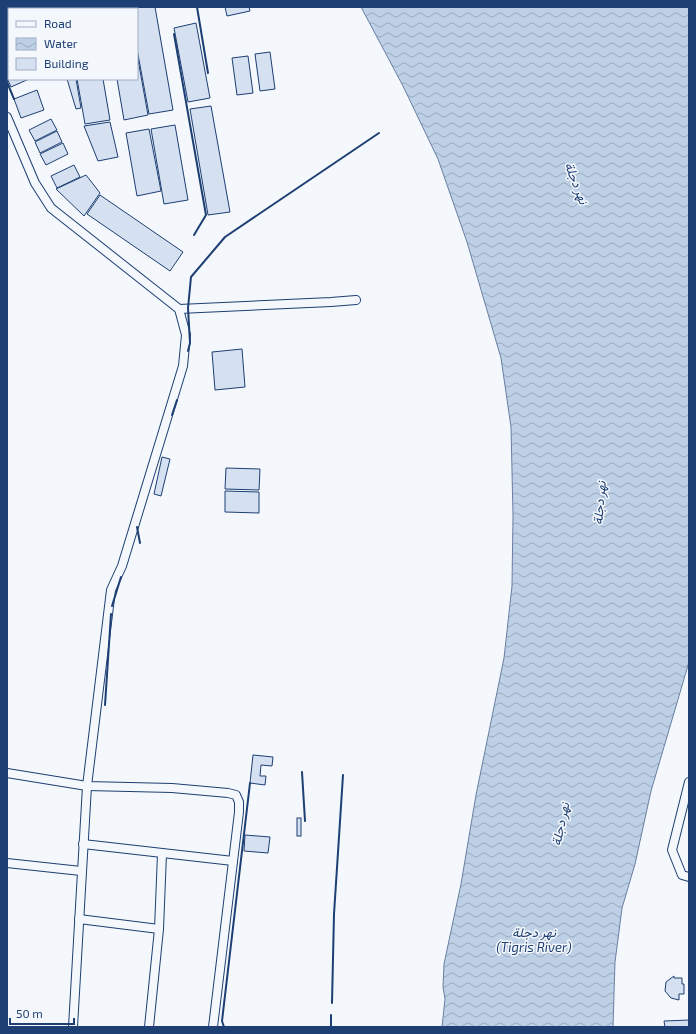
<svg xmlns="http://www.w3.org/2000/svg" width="696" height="1034" viewBox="0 0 696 1034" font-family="'Exo 2',Vazirmatn,sans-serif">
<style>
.water{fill:url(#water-waves);stroke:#687fa3}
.building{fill:#d5e0f0;stroke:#1d3f73}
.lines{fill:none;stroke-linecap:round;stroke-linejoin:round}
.street-casing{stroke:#1d3f73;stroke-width:10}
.street{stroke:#f4f7fb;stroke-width:8}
.wall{stroke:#1d3f73;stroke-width:2}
.labels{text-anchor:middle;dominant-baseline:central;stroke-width:3;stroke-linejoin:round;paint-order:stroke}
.water-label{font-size:13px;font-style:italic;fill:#1d3f73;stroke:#f4f7fb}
</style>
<defs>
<pattern id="water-waves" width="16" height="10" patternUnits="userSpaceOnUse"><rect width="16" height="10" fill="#bed0e5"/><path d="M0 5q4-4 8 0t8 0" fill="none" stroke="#9aaabe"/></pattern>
</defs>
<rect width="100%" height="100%" fill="#f4f7fb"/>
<path class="water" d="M 361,7 L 689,7 L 689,662 L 651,791 L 635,864 L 622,908 L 615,962 L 613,1027 L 442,1027 L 445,999 L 443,987 L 444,964 L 461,884 L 476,795 L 504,658 L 512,586 L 513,515 L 511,427 L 501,358 L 467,242 L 438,159 L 403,86 Z"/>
<g class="building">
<path d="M 7,7 L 28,7 L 29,9 L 9,9 L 9,16 Z"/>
<rect x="45" y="7" width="19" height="2"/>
<rect x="65" y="7" width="26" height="2"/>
<rect x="104" y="7" width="25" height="2"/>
<path d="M 129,7 L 155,7 L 173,110 L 149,114 L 137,49 L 137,9 L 130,9 Z"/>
<path d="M 225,7 L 249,7 L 250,11 L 227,16 Z"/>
<path d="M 7,13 L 9,18 L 9,79 L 29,79 L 11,87 L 7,78 Z"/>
<path d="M 196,23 L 210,98 L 188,102 L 174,28 Z"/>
<path d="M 270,52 L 275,89 L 260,91 L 255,54 Z"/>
<path d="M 137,54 L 148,115 L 124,120 L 117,79 L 137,79 Z"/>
<path d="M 248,56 L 253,93 L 237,95 L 232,58 Z"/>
<path d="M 67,79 L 76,79 L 81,108 L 76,109 Z"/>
<path d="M 77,79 L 103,79 L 110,120 L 85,124 Z"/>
<path d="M 37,90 L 44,110 L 21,118 L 14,99 Z"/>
<path d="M 211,106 L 230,212 L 208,215 L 190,109 Z"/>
<path d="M 51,119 L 57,130 L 35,141 L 29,130 Z"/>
<path d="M 110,122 L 118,157 L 98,161 L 84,126 Z"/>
<path d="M 175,125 L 188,200 L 164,204 L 151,129 Z"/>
<path d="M 149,129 L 161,191 L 137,196 L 126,133 Z"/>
<path d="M 57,131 L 62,142 L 40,153 L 35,142 Z"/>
<path d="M 63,143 L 68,154 L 46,165 L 40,154 Z"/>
<path d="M 74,165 L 80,177 L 57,188 L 51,176 Z"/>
<path d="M 86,175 L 100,193 L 84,216 L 56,189 Z"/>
<path d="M 100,195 L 183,252 L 170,271 L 87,214 Z"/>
<path d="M 242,349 L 245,387 L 215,390 L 212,352 Z"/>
<path d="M 162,457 L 170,459 L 161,496 L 154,494 Z"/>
<path d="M 226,468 L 260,469 L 259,490 L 225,489 Z"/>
<path d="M 225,491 L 259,492 L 259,513 L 225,512 Z"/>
<path d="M 253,755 L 273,757 L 272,766 L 261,765 L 260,776 L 266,776 L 265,785 L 250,783 Z"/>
<rect x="297" y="818" width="4" height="18"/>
<path d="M 245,835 L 270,837 L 268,853 L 244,851 Z"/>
<path d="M 674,976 L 674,978 L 682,978 L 682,984 L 684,984 L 684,994 L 679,994 L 679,1000 L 671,998 L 665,991 L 666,982 Z"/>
<path d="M 689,1020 L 689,1027 L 665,1027 L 664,1021 Z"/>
</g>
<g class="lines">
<g class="street-casing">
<g id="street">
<path d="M 7,117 L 35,183 L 51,208 L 179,309 L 186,335 L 183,366 L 122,566 L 111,590 L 87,786 L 73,1027"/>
<path d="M 179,309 L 331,302 L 356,300"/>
<path d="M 7,773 L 87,786 L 172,788 L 228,793 L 236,795 L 239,802 L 239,812 L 213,1027"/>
<path d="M 689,782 L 672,850 L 682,875 L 689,877"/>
<path d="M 83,844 L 233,861"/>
<path d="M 7,863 L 81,871"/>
<path d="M 79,919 L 159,929"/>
<path d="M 149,1027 L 159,929 L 162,854"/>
</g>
</g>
<use href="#street" class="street"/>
<g class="wall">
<path d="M 197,7 L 208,73"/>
<path d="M 174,34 L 206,215 L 194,235"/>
<path d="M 7,82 L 14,99"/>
<path d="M 188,351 L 190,343 L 188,308 L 191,277 L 225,237 L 379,133"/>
<path d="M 172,415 L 177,400"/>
<path d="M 137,527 L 140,543"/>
<path d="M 112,606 L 121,577"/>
<path d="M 105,705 L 111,614"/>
<path d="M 302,772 L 305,821"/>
<path d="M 332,1003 L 334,914 L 343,775"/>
<path d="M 224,1027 L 222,1021 L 250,783"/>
<path d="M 331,1027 L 331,1015"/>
</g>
</g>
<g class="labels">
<g class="water-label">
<text transform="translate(577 183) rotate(69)">نهر دجلة</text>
<text transform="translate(599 503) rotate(-85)">نهر دجلة</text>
<text transform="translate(560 824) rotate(-78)">نهر دجلة</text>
<text x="534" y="932">نهر دجلة<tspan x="534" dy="15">(Tigris River)</tspan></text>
</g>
</g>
<rect width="696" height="1034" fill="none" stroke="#1d3f73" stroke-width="16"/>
<rect x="8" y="8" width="130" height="72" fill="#f4f7fb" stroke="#9eadc5"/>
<rect x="16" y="21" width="20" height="6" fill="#f4f7fb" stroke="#9eadc5"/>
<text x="44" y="28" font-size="12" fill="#1d3f73">Road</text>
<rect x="16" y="38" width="20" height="12" fill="url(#water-waves)" stroke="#9eadc5"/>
<text x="44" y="48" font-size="12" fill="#1d3f73">Water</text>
<rect x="16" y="58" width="20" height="12" fill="#d5e0f0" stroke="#9eadc5"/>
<text x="44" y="68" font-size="12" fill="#1d3f73">Building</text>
<path d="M10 1018v6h64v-6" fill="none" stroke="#1d3f73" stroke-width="2"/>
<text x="16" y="1018" font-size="12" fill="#1d3f73" stroke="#f4f7fb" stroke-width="3" paint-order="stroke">50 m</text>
</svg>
